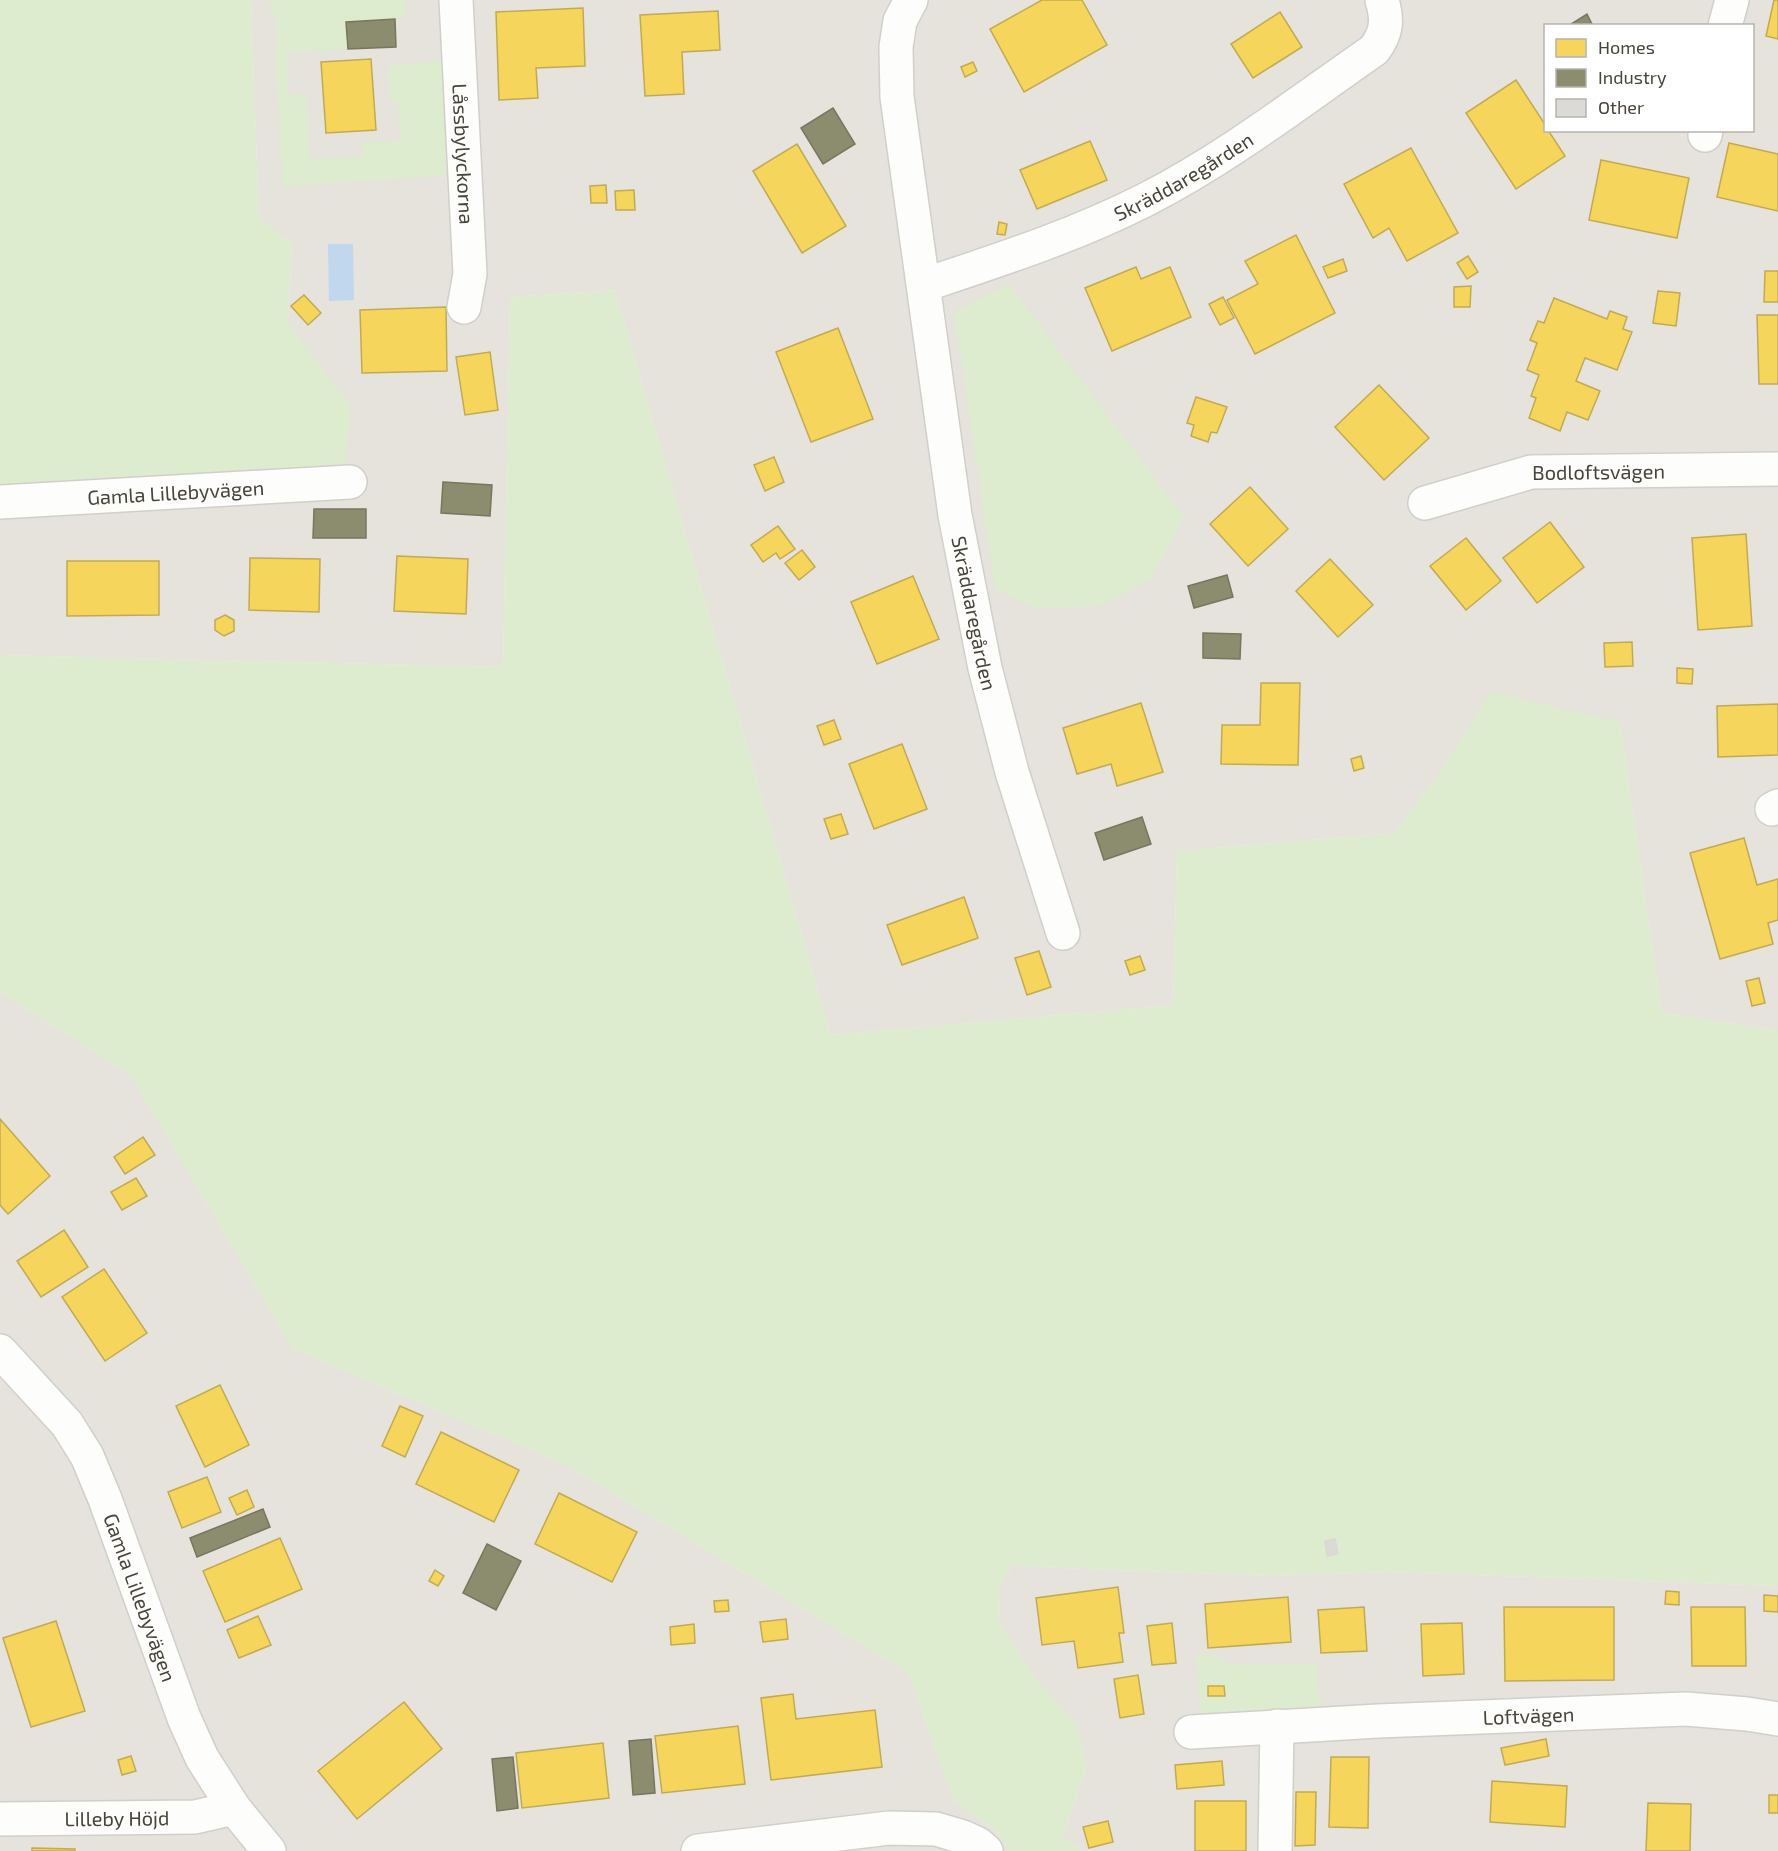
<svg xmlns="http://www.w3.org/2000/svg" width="1778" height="1851" viewBox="0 0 1778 1851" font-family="'Exo 2',sans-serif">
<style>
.residential{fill:#e5e3db;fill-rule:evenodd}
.green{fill:#ddebcf}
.water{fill:#c1d7ed}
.homes{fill:#f6d55c;stroke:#c2aa52;stroke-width:1.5}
.industry{fill:#8c8c6e;stroke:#78765e;stroke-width:1.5}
.building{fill:#dcdad6;stroke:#dad8d3;stroke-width:1.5}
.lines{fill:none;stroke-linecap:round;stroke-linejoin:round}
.minor-casing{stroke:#d0cfcb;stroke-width:36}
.minor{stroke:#fdfdfc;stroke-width:33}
.labels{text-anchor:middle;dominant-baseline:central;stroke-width:6;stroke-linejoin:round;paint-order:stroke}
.street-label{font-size:20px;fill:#484439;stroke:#fff}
</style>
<rect width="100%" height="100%" fill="#f2f1ed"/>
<g class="residential">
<path d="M 251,0 L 1778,0 L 1778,1030 L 1662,1013 L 1620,722 L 1435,779 L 1395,833 L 1177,851 L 1173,1005 L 831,1035 L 615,290 L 510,297 L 503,667 L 0,655 L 0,477 L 288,323 L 292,244 L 259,218 ZM 1546,26 L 1752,26 L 1752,130 L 1546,130 Z"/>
<path d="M 0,992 L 131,1076 L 293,1349 L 568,1466 L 908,1673 L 954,1801 L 994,1829 L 1009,1851 L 0,1851 Z"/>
<path d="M 1012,1566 L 1269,1576 L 1389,1572 L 1778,1586 L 1778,1851 L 1083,1851 L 1063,1838 L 1087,1766 L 1077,1726 L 1037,1681 L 1000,1624 L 999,1590 Z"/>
</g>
<g class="green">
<path d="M 0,0 L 251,0 L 259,218 L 292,244 L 288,323 L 351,407 L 344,467 L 0,493 Z"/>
<path d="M 269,0 L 406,0 L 407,14 L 395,19 L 347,22 L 348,49 L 287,52 L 288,94 L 306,93 L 310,159 L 362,157 L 362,142 L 395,141 L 400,139 L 398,101 L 390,101 L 388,66 L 447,60 L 452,172 L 441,176 L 283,187 L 276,71 L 276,26 Z"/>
<path d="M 1009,284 L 1184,517 L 1151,579 L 1102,606 L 1036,609 L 995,589 L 954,312 Z"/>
<path d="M 615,290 L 831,1035 L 1173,1005 L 1177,851 L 1395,833 L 1435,779 L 1491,692 L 1620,722 L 1662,1013 L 1778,1030 L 1778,1586 L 1389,1572 L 1269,1576 L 1012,1566 L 999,1590 L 1000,1624 L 1037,1681 L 1077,1725 L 1087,1766 L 1063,1838 L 1083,1851 L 1009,1851 L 994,1829 L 954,1801 L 908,1673 L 568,1466 L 293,1349 L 131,1076 L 0,992 L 0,655 L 503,667 L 510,297 Z"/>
<path d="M 1196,1654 L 1212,1654 L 1228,1665 L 1317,1663 L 1320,1709 L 1201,1717 Z"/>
</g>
<path class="water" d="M 328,244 L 353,244 L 354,300 L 329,301 Z"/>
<g class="homes">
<path d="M 1042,0 L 1082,0 L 1107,45 L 1024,92 L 990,29 Z"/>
<path d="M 1774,0 L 1778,0 L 1778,39 L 1766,36 Z"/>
<path d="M 583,8 L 585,66 L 536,68 L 538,98 L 499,100 L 496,12 Z"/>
<path d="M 718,11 L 720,50 L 682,52 L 684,94 L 645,96 L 640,15 Z"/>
<path d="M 1280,12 L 1302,47 L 1253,78 L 1231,44 Z"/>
<path d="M 371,59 L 376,130 L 326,133 L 321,62 Z"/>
<path d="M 973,62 L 977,71 L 965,77 L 961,67 Z"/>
<path d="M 1516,80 L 1546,126 L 1546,130 L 1548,130 L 1565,156 L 1516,189 L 1466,113 Z"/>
<path d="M 1090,141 L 1107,180 L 1037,209 L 1020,170 Z"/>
<path d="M 1729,143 L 1778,154 L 1778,211 L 1717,197 Z"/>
<path d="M 797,144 L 846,226 L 802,253 L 753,171 Z"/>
<path d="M 1411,148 L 1458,233 L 1407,261 L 1389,228 L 1373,238 L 1344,184 Z"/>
<path d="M 1601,160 L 1689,178 L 1677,238 L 1589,220 Z"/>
<path d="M 606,185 L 607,203 L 591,203 L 590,186 Z"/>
<path d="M 634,190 L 635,210 L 616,210 L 615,191 Z"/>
<path d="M 999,222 L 1007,224 L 1005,235 L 997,234 Z"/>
<path d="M 1296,235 L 1335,313 L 1255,354 L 1227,300 L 1258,284 L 1245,261 Z"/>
<path d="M 1468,256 L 1478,272 L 1467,279 L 1457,263 Z"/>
<path d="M 1343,259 L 1347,271 L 1328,278 L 1323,267 Z"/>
<path d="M 1136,267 L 1141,279 L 1170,267 L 1191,317 L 1112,351 L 1085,288 Z"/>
<path d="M 1765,271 L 1778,271 L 1778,302 L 1764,302 Z"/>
<path d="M 1471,286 L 1470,307 L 1454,307 L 1454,287 Z"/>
<path d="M 1658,291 L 1680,293 L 1676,326 L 1653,323 Z"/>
<path d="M 304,295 L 321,313 L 308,325 L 291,306 Z"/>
<path d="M 1223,297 L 1234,318 L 1220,325 L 1209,304 Z"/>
<path d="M 1554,298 L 1607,319 L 1610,311 L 1627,317 L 1623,329 L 1632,332 L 1617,370 L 1585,358 L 1576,381 L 1600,391 L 1588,420 L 1567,412 L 1560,431 L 1529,418 L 1536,398 L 1531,396 L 1539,375 L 1527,370 L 1537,343 L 1530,340 L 1538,321 L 1544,323 Z"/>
<path d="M 446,307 L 447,371 L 362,373 L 360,310 Z"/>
<path d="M 1757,315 L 1778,315 L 1778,384 L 1759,384 Z"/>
<path d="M 838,328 L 873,419 L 811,442 L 776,352 Z"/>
<path d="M 490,352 L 498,410 L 465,415 L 456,357 Z"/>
<path d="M 1379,385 L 1429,438 L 1384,480 L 1335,427 Z"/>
<path d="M 1196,397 L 1227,407 L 1217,433 L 1211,432 L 1208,442 L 1191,436 L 1194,425 L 1187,423 Z"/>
<path d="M 774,457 L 784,482 L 765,491 L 754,465 Z"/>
<path d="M 1250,487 L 1288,529 L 1248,566 L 1210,524 Z"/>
<path d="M 1550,522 L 1584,567 L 1537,603 L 1503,558 Z"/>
<path d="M 778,526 L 795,549 L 780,559 L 776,553 L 763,562 L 751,545 Z"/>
<path d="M 1746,534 L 1752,626 L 1698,630 L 1692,538 Z"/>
<path d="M 1466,538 L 1501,581 L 1466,610 L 1430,566 Z"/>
<path d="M 802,550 L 815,567 L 799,580 L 785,563 Z"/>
<path d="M 397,556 L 468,559 L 466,614 L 394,611 Z"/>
<path d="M 250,558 L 320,559 L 319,612 L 249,610 Z"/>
<path d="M 1330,559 L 1373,605 L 1338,637 L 1296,591 Z"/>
<path d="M 67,561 L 159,561 L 159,615 L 67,616 Z"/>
<path d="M 913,576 L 939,639 L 877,664 L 851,602 Z"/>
<path d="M 225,615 L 234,620 L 234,631 L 224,636 L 215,630 L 215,620 Z"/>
<path d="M 1632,642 L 1633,666 L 1605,667 L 1604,643 Z"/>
<path d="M 1677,668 L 1693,669 L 1692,684 L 1677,683 Z"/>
<path d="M 1261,683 L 1300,683 L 1298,765 L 1221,764 L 1222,725 L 1260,725 Z"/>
<path d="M 1141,703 L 1163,772 L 1117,786 L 1111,764 L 1077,774 L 1063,728 Z"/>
<path d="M 1778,704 L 1778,755 L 1718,757 L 1717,706 Z"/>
<path d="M 834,720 L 841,739 L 824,745 L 817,726 Z"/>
<path d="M 902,744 L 927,809 L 874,829 L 849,764 Z"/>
<path d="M 1361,756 L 1364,768 L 1354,771 L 1351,759 Z"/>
<path d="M 841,814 L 848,834 L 831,839 L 824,819 Z"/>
<path d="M 1744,838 L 1757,885 L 1778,879 L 1778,920 L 1768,923 L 1773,944 L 1720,959 L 1690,853 Z"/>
<path d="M 964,897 L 978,938 L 902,965 L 887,925 Z"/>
<path d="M 1039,951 L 1051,987 L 1027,995 L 1015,958 Z"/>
<path d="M 1140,956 L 1145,970 L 1130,975 L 1125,961 Z"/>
<path d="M 1759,978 L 1765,1003 L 1752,1006 L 1746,981 Z"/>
<path d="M 0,1119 L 50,1176 L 8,1214 L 0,1205 Z"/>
<path d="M 143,1137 L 155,1155 L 125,1174 L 114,1157 Z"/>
<path d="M 136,1178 L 147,1196 L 122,1210 L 111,1192 Z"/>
<path d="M 64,1230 L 88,1267 L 41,1297 L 17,1261 Z"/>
<path d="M 104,1269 L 147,1333 L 105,1361 L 62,1297 Z"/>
<path d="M 220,1385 L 249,1445 L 205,1467 L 176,1406 Z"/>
<path d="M 400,1406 L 423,1416 L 405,1457 L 382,1446 Z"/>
<path d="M 441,1432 L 519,1470 L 494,1522 L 416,1484 Z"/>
<path d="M 207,1477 L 221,1512 L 182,1528 L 168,1492 Z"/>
<path d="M 247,1490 L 254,1507 L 237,1515 L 229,1498 Z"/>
<path d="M 559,1493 L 637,1532 L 612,1582 L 535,1544 Z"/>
<path d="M 280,1538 L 302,1589 L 225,1622 L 203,1571 Z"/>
<path d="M 435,1570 L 444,1576 L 438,1586 L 429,1581 Z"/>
<path d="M 1118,1587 L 1124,1633 L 1119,1633 L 1123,1662 L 1078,1668 L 1074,1641 L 1042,1645 L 1036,1598 Z"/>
<path d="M 1666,1591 L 1679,1592 L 1679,1605 L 1665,1604 Z"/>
<path d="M 1764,1595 L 1778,1596 L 1778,1612 L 1764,1611 Z"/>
<path d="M 1288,1597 L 1291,1642 L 1208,1648 L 1205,1604 Z"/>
<path d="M 728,1600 L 729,1611 L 715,1612 L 714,1601 Z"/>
<path d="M 1364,1607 L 1367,1651 L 1321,1653 L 1318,1610 Z"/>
<path d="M 1504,1607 L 1614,1607 L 1614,1680 L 1505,1681 Z"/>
<path d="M 1691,1607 L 1745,1607 L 1746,1666 L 1692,1666 Z"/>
<path d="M 258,1616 L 271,1645 L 239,1658 L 227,1630 Z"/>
<path d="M 786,1619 L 788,1639 L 763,1642 L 760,1622 Z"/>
<path d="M 56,1621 L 85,1711 L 31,1727 L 3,1638 Z"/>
<path d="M 1172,1623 L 1176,1663 L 1152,1665 L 1147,1626 Z"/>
<path d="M 1462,1623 L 1464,1674 L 1423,1676 L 1421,1624 Z"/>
<path d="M 694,1624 L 695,1643 L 671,1645 L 670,1627 Z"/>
<path d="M 1138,1675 L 1144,1714 L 1120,1718 L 1114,1679 Z"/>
<path d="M 1208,1686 L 1224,1686 L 1225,1696 L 1208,1696 Z"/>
<path d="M 793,1694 L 796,1719 L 875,1710 L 882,1767 L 771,1780 L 761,1698 Z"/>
<path d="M 404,1702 L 442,1749 L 357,1819 L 318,1771 Z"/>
<path d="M 738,1726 L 745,1784 L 662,1793 L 655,1736 Z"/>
<path d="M 1546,1739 L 1549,1756 L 1505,1765 L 1501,1748 Z"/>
<path d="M 603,1743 L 609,1798 L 522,1808 L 516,1753 Z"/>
<path d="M 131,1756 L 136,1771 L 122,1775 L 118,1760 Z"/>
<path d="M 1331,1757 L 1369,1757 L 1368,1828 L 1329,1827 Z"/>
<path d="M 1222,1761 L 1224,1785 L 1177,1789 L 1175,1765 Z"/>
<path d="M 1492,1781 L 1567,1786 L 1565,1827 L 1490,1822 Z"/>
<path d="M 1296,1792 L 1316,1792 L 1315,1845 L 1295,1846 Z"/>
<rect x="1769" y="1795" width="9" height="18"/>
<rect x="1195" y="1801" width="51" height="50"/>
<path d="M 1648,1803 L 1691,1804 L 1690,1851 L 1646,1851 Z"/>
<path d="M 1108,1821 L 1113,1842 L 1089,1848 L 1083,1827 Z"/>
<path d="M 32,1848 L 75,1849 L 75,1851 L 32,1851 Z"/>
</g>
<g class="industry">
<path d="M 1587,14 L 1593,26 L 1568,26 Z"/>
<path d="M 395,19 L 396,47 L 348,49 L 346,22 Z"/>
<path d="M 833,108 L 855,144 L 823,164 L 801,128 Z"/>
<path d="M 443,482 L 492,485 L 490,516 L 441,513 Z"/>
<path d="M 314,509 L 366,509 L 366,538 L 313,538 Z"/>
<path d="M 1227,575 L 1233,597 L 1194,608 L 1188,586 Z"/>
<path d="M 1203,633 L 1241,634 L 1240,659 L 1203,658 Z"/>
<path d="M 1142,817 L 1151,844 L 1104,860 L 1095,833 Z"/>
<path d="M 263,1509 L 270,1527 L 197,1557 L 190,1538 Z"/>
<path d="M 487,1544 L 521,1561 L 496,1610 L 463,1593 Z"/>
<path d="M 651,1739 L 655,1793 L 633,1795 L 629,1741 Z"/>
<path d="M 513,1757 L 518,1808 L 497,1811 L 492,1759 Z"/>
</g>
<path class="building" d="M 1335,1539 L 1338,1554 L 1327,1556 L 1325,1541 Z"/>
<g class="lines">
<g class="minor-casing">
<g id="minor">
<path id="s1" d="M 456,0 L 470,274 L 464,307"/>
<path id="s2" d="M 911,0 L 900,21 L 896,47 L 897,97 L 955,515 L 985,668 L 1012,772 L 1063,933"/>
<path d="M 1725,26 L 1732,0"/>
<path d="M 1705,135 L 1706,130"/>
<path id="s3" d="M 924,285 C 999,260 1074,236 1145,200 C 1227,158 1299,102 1374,50 C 1387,33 1388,20 1382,0"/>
<path id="s4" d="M 0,502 L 350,482"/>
<path id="s5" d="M 1425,503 L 1531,472 L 1778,469"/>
<path d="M 1772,809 L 1778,806"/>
<path id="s6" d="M 0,1351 L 67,1424 L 87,1456 L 105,1499 L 184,1718 L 202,1758 L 234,1808 L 269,1851"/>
<path id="s7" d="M 1191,1732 L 1378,1721 L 1686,1709 L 1747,1714 L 1778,1719"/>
<path id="s8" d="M 0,1819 L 195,1817 L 234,1808"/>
<path d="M 698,1851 L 889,1828 L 936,1829 L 963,1837 L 978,1844 L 986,1851"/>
<path d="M 1275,1851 L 1277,1726"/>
</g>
</g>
<use href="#minor" class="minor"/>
</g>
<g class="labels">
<g class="street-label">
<text stroke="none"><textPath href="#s1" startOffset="154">Låssbylyckorna</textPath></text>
<text stroke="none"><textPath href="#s3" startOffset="282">Skräddaregården</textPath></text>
<text stroke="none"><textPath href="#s5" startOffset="178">Bodloftsvägen</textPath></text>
<text stroke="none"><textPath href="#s4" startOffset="176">Gamla Lillebyvägen</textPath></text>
<text stroke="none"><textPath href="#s2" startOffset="622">Skräddaregården</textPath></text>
<text stroke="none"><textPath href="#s6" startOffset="288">Gamla Lillebyvägen</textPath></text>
<text stroke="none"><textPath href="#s7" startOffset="338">Loftvägen</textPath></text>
<text stroke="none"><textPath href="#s8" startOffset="117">Lilleby Höjd</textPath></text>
</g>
</g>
<rect x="1544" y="24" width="210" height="108" fill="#ffffff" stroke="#b6b4b0" stroke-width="1.5"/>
<rect x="1556" y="39" width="30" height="18" fill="#f6d55c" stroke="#b6b4b0" stroke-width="1.5"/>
<text x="1598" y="54" font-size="18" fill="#484439">Homes</text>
<rect x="1556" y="69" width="30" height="18" fill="#8c8c6e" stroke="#b6b4b0" stroke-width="1.5"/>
<text x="1598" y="84" font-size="18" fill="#484439">Industry</text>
<rect x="1556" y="99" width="30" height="18" fill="#dcdad6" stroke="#b6b4b0" stroke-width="1.5"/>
<text x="1598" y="114" font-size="18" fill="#484439">Other</text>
</svg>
